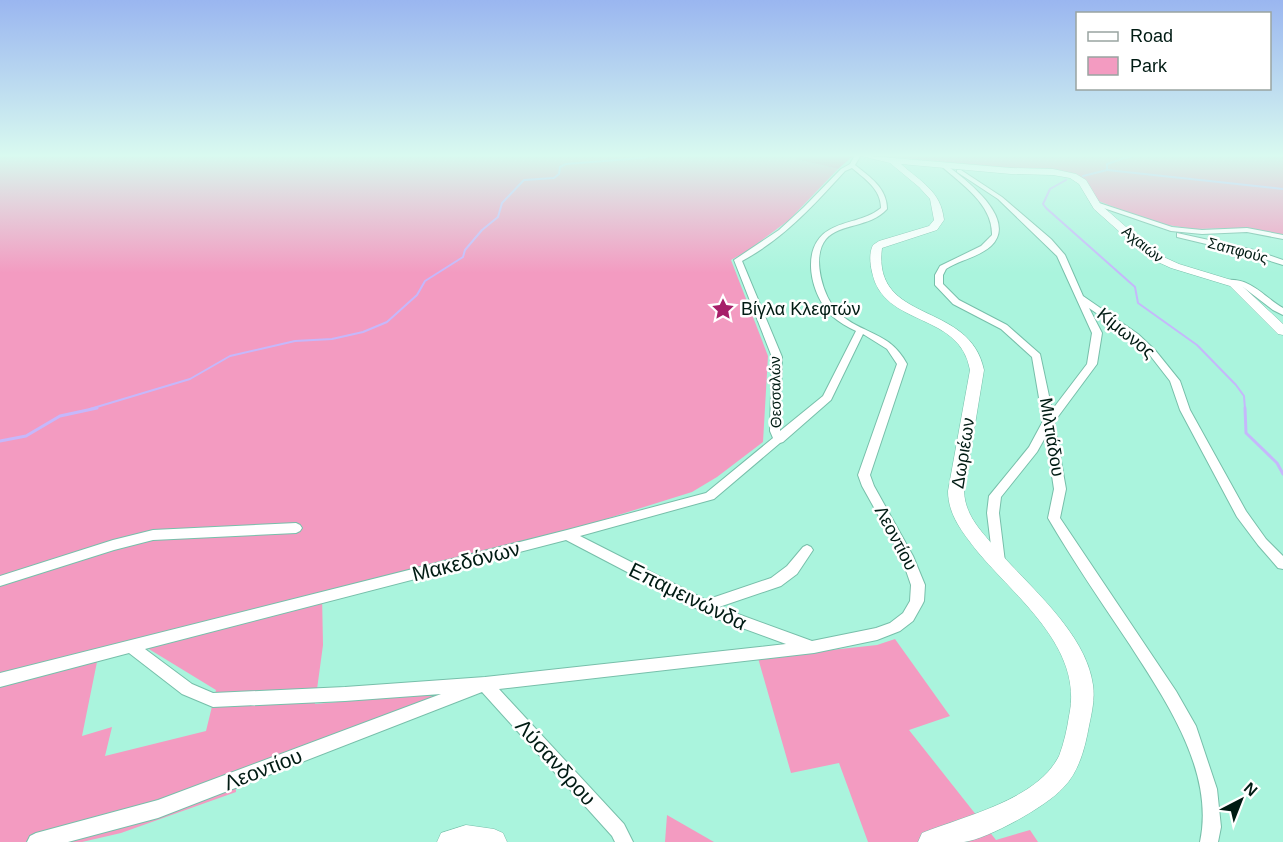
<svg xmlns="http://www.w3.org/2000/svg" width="1283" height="842" viewBox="0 0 1283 842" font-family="Helvetica,sans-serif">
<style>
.green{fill:#f39bc1;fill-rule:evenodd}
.forest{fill:#f880b7}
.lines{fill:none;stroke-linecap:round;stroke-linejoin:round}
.stream-far1{stroke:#c5b8fb;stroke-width:2}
.stream{stroke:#c5b8fb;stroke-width:3}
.street-casing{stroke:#77bfaa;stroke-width:2}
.secondary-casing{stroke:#77bfaa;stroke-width:1}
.street{fill:#fff;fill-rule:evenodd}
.secondary{fill:#fff;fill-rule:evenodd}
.labels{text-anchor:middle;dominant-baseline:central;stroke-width:5;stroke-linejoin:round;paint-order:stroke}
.far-street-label{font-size:15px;fill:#001b13;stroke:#fff}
.poi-label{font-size:18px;fill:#001b13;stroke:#fff;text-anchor:start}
.street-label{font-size:18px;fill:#001b13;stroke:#fff}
.near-street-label{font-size:21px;fill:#001b13;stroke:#fff}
</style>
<rect width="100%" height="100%" fill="#aaf4dd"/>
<g class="green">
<path d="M 0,155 L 796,155 L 795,159 L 838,169 L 789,220 L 747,251 L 731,260 L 768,356 L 763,442 L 717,477 L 692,492 L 577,528 L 322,595 L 323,645 L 315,704 L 439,693 L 438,701 L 235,772 L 236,792 L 121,833 L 82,842 L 0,842 ZM 139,643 L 216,690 L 206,731 L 105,756 L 112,727 L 82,736 L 99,652 Z"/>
<path d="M 871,155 L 1283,155 L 1283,235 L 1247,228 L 1194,229 L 1154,223 L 1096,200 L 1074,174 L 1061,171 L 1020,169 Z"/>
<path d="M 895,639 L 950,716 L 909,730 L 996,840 L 1030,830 L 1038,842 L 868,842 L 839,763 L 791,773 L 758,658 L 877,645 Z"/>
<path d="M 667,815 L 714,842 L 665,842 Z"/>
</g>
<path class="forest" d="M 796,155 L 852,155 L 853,156 L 838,169 L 795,159 Z"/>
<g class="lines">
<g class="stream-far1">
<path d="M 1107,170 L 1283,189"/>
<path d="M 1083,176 L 1107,170 L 1107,164 L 1134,155"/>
<path d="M 1066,180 L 1050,189 L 1043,204 L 1046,208 L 1135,287 L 1138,303 L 1197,345 L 1236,385 L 1244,396 L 1245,409"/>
<path d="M 90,409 L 190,379 L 230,356 L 295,341 L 332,339 L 363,332 L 387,322 L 417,295 L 425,281 L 463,257 L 465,250 L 482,230 L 498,217 L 502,203 L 524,180 L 554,178 L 559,174 L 560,167 L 566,164 L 642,158 L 651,155"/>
</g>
<g class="stream">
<path d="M 1245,408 L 1246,433 L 1277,463 L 1283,474"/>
<path d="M 0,441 L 26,436 L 60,416 L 97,408"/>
</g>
<g class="street-casing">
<g id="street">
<path d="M 855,155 L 861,155 L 855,165 C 870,177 887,188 887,209 C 870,228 840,223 826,239 C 811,257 823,297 838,312 C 861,335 889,330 907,364 L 870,475 L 874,486 L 913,556 L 925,585 L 924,601 L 922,605 L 913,621 L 900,631 L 877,640 L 814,653 L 499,689 L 624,824 L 633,842 L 615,842 L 612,836 L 482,692 L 158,818 L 68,842 L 27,842 L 30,836 L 36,833 L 158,800 L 441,694 L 345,701 L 213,707 L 182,694 L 129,653 L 0,687 L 0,673 L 567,530 L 706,493 L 773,438 L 770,431 L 772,357 L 734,260 L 779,230 L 804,207 L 841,169 L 850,164 ZM 852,168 C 865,179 881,189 881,208 C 865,221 846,220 829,230 C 799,247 811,296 832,316 C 839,322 847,327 856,331 L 823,396 L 780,431 L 782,357 L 742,261 C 783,239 814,205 845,171 ZM 863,334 L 887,349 L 897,364 L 858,475 L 862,486 L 901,556 L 911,585 L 910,601 L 903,613 L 890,623 L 876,628 L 812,641 L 719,607 L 781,586 L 797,574 L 813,550 L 811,547 L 807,545 L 803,547 L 787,566 L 771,578 L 706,600 L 580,536 L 714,499 L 780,443 L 783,442 L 831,400 ZM 566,540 L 715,618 L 786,644 L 485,677 L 345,687 L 213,693 L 192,684 L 145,649 Z"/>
<path d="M 941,164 L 945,164 C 965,179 1019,219 991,246 C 979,257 960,260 946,269 L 943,275 L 943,284 L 959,300 L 1007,325 L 1040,354 L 1052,410 L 1087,364 L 1092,333 L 1057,256 L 998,199 L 957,172 L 957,170 L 961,170 L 1002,197 L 1051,239 L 1065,255 L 1083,296 L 1138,334 L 1155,350 L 1180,381 L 1190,410 L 1246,511 L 1266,539 L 1283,556 L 1283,569 L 1278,568 L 1258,545 L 1237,517 L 1180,410 L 1170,381 L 1149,354 L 1132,338 L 1089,308 L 1102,333 L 1097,364 L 1054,422 L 1066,489 L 1060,518 L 1176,691 L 1196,726 L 1217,789 L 1221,827 L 1218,842 L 1200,842 C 1215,772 1166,701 1130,645 C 1102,603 1073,561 1048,518 L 1054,489 L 1046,436 L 1037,452 L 1001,497 L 999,513 L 1005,562 L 1004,566 L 999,567 L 994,566 L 993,562 L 987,513 L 989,496 L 1029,447 L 1043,421 L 1032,357 L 1001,329 L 953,304 L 935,285 L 935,275 L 940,266 L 981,246 L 992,235 C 993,205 962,184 941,166 Z"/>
<path d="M 1092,202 L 1096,202 L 1172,227 L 1202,230 L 1247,228 L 1283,235 L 1283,239 L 1247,232 L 1202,234 L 1171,231 L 1092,204 Z"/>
<path d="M 1177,233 L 1254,250 L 1283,260 L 1283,265 L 1248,254 L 1177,237 Z"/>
<path d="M 1227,280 C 1251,278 1264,297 1283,308 L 1283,315 L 1273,310 L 1243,287 L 1227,284 Z"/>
<path d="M 296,523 L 300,525 L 302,528 L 300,531 L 296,533 L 153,540 L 114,550 L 0,586 L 0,576 L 113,540 L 153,530 Z"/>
</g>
</g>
<g class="secondary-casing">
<g id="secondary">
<path d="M 857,155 L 1011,168 L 1053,169 L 1076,174 L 1086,180 L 1101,205 L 1157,254 L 1179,264 L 1238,282 L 1283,324 L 1283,335 L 1278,334 L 1230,286 L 1171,268 L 1149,258 L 1094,209 L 1079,184 L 1070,178 L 1053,175 L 1011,174 L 901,164 C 921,182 941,191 944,220 L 937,230 L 882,248 C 872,325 970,300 984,370 L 964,491 C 965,514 979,529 994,546 C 1027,585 1086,632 1093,685 C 1095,699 1092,712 1089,726 C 1085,748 1079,772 1063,788 C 1047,806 988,839 964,842 C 949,842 933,842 918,842 L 922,833 C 964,816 1037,800 1059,756 C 1064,743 1067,729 1069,716 C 1084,648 1016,598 977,551 C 963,533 948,515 948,491 L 970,370 C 960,311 883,328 872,272 C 870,263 869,253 873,245 L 879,241 L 929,226 L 934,220 L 930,199 L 919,187 L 890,163 Z"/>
<path d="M 466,825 L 494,829 L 503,833 L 507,842 L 437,842 L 441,833 Z"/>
</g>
</g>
<use href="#street" class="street"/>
<use href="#secondary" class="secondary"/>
</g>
<linearGradient id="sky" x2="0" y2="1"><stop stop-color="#9ab6f0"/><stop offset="0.57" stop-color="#d9faf0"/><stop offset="1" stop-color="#d9faf0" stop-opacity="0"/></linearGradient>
<rect width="1283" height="273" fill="url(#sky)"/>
<defs>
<g id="sight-bare" transform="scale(1.8)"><path d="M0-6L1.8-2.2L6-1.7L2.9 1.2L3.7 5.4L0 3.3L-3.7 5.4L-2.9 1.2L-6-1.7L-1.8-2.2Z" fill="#a61f69" stroke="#fff" stroke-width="2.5" paint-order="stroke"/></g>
</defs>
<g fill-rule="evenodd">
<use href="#sight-bare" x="723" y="309"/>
</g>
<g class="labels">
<g class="far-street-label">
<text transform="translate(1143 244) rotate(39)">Αχαιών</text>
<text transform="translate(1238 250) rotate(15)">Σαπφούς</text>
<text transform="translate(775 392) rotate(-91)">Θεσσαλών</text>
</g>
<g class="poi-label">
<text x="741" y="309">Βίγλα Κλεφτών</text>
</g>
<g class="street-label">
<text transform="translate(1126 333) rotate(39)">Κίμωνος</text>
<text transform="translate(1052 437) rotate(81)">Μιλτιάδου</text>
<text transform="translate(963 453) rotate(-81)">Δωριέων</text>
<text transform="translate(896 538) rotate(62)">Λεοντίου</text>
</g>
<g class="near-street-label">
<text transform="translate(466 561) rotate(-14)">Μακεδόνων</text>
<text transform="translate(688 596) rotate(26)">Επαμεινώνδα</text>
<text transform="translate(556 762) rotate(48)">Λύσανδρου</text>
<text transform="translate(263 769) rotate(-21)">Λεοντίου</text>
</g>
</g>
<rect x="1076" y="12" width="195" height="78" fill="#ffffff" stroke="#99a4a1" stroke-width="1.5"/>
<rect x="1088" y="32" width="30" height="9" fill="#ffffff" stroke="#99a4a1" stroke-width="1.5"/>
<text x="1130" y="42" font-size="18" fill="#001b13">Road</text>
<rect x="1088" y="57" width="30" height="18" fill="#f39bc1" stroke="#99a4a1" stroke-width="1.5"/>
<text x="1130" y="72" font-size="18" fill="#001b13">Park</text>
<g transform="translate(1241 800) rotate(42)" stroke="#ffffff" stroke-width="4.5" paint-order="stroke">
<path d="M0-4.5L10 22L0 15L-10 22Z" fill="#001b13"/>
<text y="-9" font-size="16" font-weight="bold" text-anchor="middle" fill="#001b13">N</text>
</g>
</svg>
